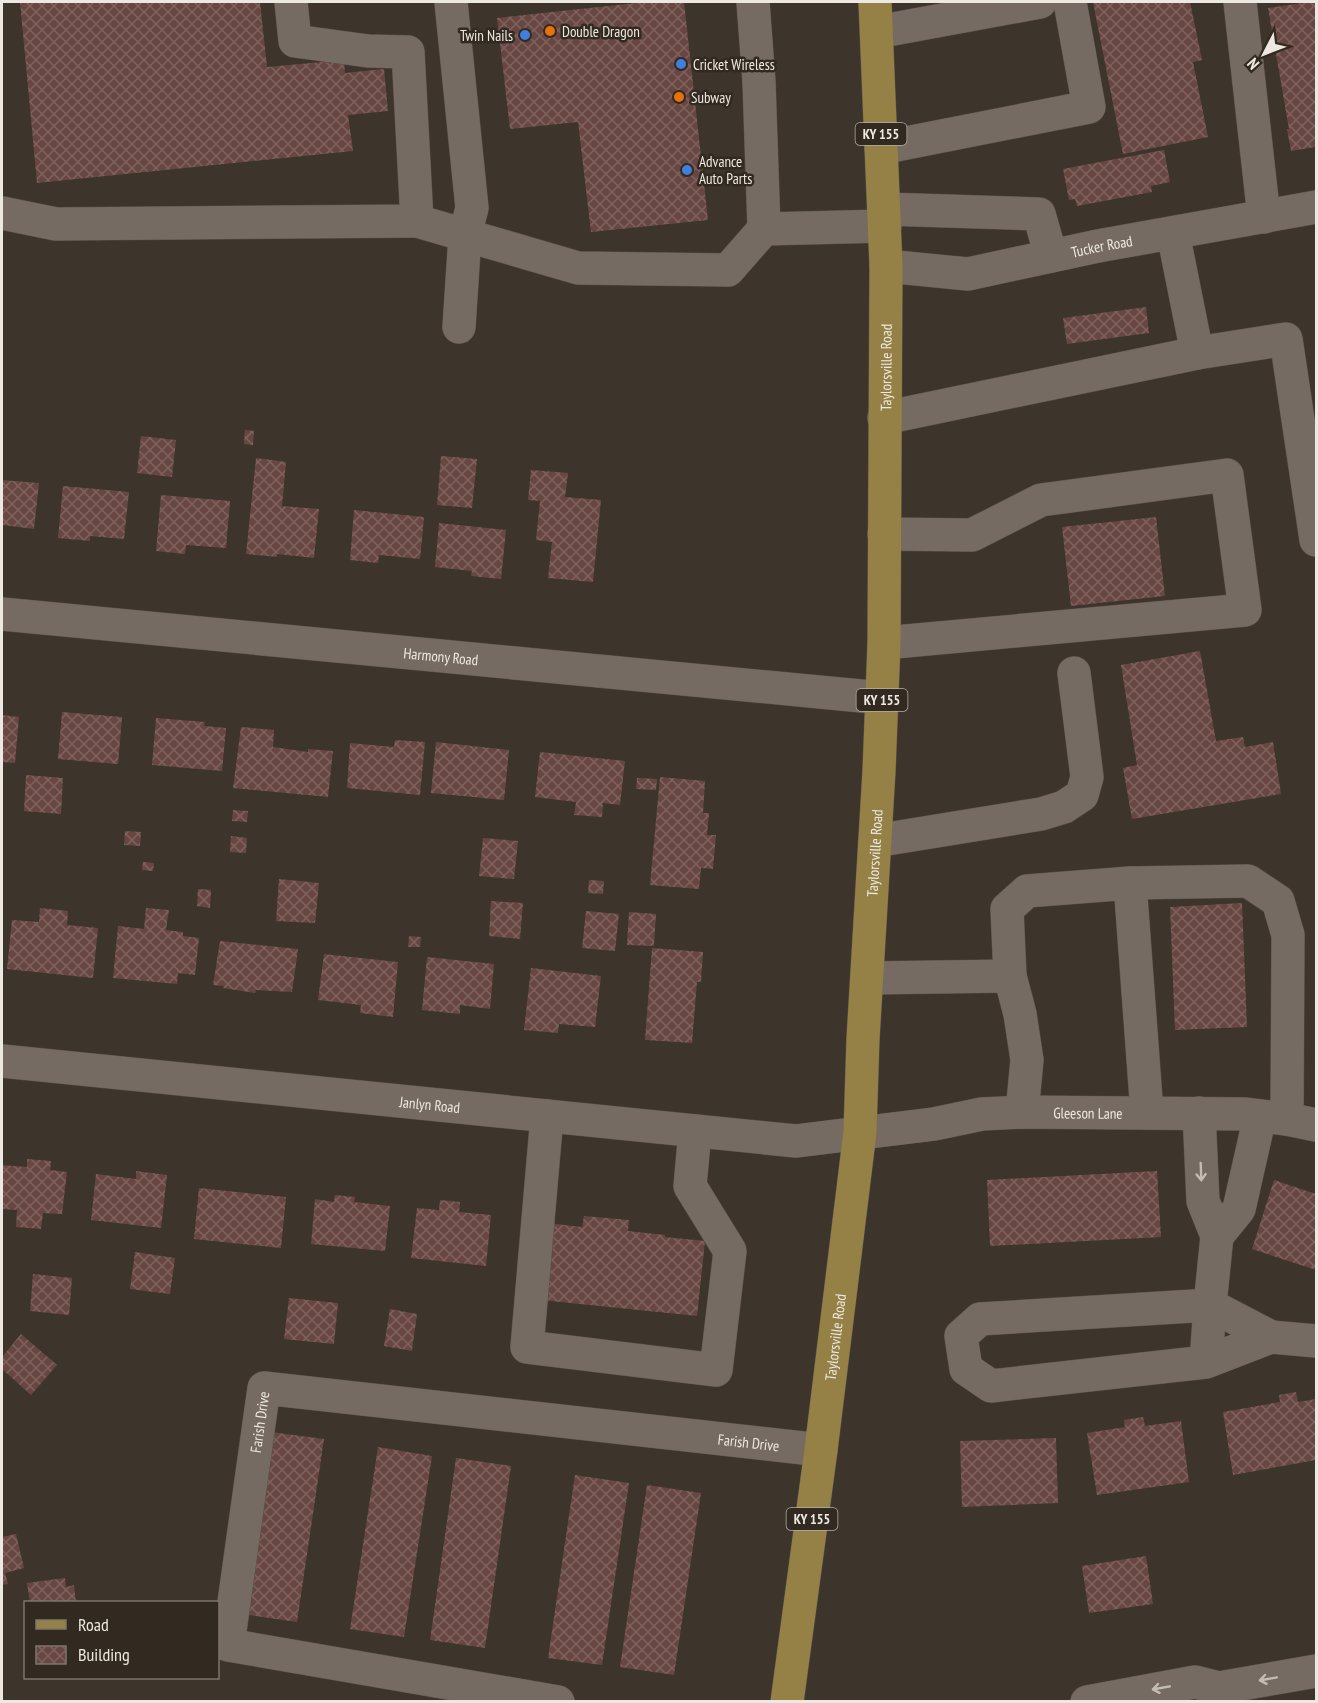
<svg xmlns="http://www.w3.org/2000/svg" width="1318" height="1703" viewBox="0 0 1318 1703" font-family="'PT Sans Narrow',sans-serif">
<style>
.building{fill:url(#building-cross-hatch)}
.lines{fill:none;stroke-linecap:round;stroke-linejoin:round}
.minor-casing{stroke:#585049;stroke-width:34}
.major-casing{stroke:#585049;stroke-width:34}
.minor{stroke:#756b62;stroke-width:33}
.major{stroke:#958145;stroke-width:33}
.oneway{stroke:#c3bcb5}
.food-dot{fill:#e8710a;stroke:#322a21;stroke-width:2}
.shop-dot{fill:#3f7fe0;stroke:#322a21;stroke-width:2}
.labels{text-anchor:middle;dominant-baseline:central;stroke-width:5;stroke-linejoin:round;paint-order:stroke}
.shield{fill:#322a21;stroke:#b5afa8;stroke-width:1.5}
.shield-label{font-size:14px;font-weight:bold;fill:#ede8e2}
.poi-label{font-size:15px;fill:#ede8e2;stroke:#322a21;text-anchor:start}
.street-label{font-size:15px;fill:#ede8e2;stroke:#322a21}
</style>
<defs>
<pattern id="building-cross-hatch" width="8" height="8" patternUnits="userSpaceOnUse" patternTransform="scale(1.5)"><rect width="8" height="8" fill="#684743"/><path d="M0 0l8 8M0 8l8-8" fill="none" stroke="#7e625e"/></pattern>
</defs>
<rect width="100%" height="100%" fill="#3d342b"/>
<g class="building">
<path d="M 20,2 L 260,2 L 267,67 L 344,60 L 345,73 L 384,69 L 388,111 L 348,115 L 353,151 L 37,183 Z"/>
<path d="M 645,2 L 684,2 L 708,220 L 591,232 L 578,122 L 510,129 L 497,18 Z"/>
<path d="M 1093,2 L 1190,2 L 1202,60 L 1193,62 L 1208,137 L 1123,154 Z"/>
<path d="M 1309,2 L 1316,2 L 1316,147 L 1291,151 L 1287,129 L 1289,129 L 1268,8 Z"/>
<path d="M 1164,150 L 1170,182 L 1151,186 L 1152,192 L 1077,206 L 1075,199 L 1069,200 L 1063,169 Z"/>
<path d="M 1146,307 L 1149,333 L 1067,344 L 1063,318 Z"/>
<path d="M 245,430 L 254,431 L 253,445 L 244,444 Z"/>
<path d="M 141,436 L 176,440 L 172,477 L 137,473 Z"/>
<path d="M 441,456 L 477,459 L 472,508 L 437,505 Z"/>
<path d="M 256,458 L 286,462 L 282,506 L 319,509 L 314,558 L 277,554 L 277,557 L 246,554 Z"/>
<path d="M 531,470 L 568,473 L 565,497 L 601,500 L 593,582 L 548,578 L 552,542 L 536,540 L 540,501 L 528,500 Z"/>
<path d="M 2,480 L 39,483 L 34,529 L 2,525 Z"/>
<path d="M 63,486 L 129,492 L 124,539 L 90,536 L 90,541 L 58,538 Z"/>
<path d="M 161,495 L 230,501 L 226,548 L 186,545 L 185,554 L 156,551 Z"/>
<path d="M 354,510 L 424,517 L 420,559 L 379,555 L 378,563 L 350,560 Z"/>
<path d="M 1156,517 L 1165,596 L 1071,606 L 1062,527 Z"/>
<path d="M 439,523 L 506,530 L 501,579 L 471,576 L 472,571 L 435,567 Z"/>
<path d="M 1200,651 L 1216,741 L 1243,737 L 1245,747 L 1273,742 L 1281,794 L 1132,819 L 1123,768 L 1137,765 L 1121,665 Z"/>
<path d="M 62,712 L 122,717 L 118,764 L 58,759 Z"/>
<path d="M 2,715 L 19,717 L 15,763 L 2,762 Z"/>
<path d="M 156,718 L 205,722 L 204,726 L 226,728 L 222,771 L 152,765 Z"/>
<path d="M 241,727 L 274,730 L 273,747 L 308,752 L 308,749 L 333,751 L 328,797 L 233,788 Z"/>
<path d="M 395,740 L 425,742 L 420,795 L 347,788 L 350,743 L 394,747 Z"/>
<path d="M 436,742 L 509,750 L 504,800 L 431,793 Z"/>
<path d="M 540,752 L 625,761 L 620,805 L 603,803 L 602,817 L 574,815 L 576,802 L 535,797 Z"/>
<path d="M 26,775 L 63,778 L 61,814 L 24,811 Z"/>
<path d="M 660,777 L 705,781 L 703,813 L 709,813 L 707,835 L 716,835 L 713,869 L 701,868 L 699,889 L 650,885 Z"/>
<path d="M 637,778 L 657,779 L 656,790 L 636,789 Z"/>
<path d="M 233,810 L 248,811 L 247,822 L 232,821 Z"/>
<path d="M 125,831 L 141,832 L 140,846 L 124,845 Z"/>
<path d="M 231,836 L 247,838 L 246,853 L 230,852 Z"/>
<path d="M 483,838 L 518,841 L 514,879 L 479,876 Z"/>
<path d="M 143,862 L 154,863 L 153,871 L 142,870 Z"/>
<path d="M 279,879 L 319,883 L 315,923 L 276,921 Z"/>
<path d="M 589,880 L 604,881 L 603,894 L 588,893 Z"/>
<path d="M 198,889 L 211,890 L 210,908 L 197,906 Z"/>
<path d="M 491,901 L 523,903 L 520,939 L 489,936 Z"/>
<path d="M 1242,903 L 1247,1027 L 1175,1030 L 1170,907 Z"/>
<path d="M 40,908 L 68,911 L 67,925 L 98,928 L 93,978 L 7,969 L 12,920 L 39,922 Z"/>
<path d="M 146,908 L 169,910 L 166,930 L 183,932 L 183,936 L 199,938 L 195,975 L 178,973 L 177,984 L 113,978 L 118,926 L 144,929 Z"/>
<path d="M 586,911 L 619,914 L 615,951 L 582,948 Z"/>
<path d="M 629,912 L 656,914 L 654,946 L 627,945 Z"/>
<path d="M 409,936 L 421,937 L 420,947 L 408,947 Z"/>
<path d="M 220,941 L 298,949 L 292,992 L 256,990 L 255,993 L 223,988 L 224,986 L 213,985 Z"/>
<path d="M 652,948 L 703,952 L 701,982 L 697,982 L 692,1043 L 645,1040 Z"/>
<path d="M 324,954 L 398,962 L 393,1017 L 360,1013 L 361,1005 L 318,1000 Z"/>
<path d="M 427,957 L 494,964 L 490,1009 L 460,1005 L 460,1014 L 422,1010 Z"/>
<path d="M 531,968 L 601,976 L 595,1027 L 559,1024 L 558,1033 L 524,1030 Z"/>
<path d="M 27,1159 L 51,1161 L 50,1170 L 67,1172 L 62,1214 L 43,1213 L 41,1229 L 16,1227 L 17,1210 L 2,1209 L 2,1165 L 27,1167 Z"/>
<path d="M 136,1171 L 167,1175 L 161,1228 L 91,1220 L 96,1174 L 136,1179 Z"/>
<path d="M 1157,1171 L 1161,1237 L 990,1246 L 987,1180 Z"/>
<path d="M 1274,1180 L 1316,1194 L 1316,1270 L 1252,1249 Z"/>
<path d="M 199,1188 L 286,1197 L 281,1248 L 194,1239 Z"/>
<path d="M 335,1195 L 355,1197 L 354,1202 L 390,1206 L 385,1251 L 311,1244 L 315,1199 L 334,1202 Z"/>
<path d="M 440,1200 L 460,1202 L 459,1212 L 491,1215 L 486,1266 L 411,1258 L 417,1208 L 439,1210 Z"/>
<path d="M 584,1216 L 629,1220 L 628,1231 L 665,1235 L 665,1237 L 705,1241 L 697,1316 L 541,1300 L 547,1223 L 582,1227 Z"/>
<path d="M 135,1252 L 175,1258 L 170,1294 L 130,1289 Z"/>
<path d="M 33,1274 L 72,1278 L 69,1315 L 30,1311 Z"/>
<path d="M 289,1298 L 338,1303 L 334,1344 L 284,1339 Z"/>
<path d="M 390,1309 L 417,1314 L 412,1351 L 384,1346 Z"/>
<path d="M 21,1334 L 57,1365 L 31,1395 L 2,1369 L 2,1357 Z"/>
<path d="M 1296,1392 L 1298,1402 L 1316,1399 L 1316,1460 L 1233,1475 L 1223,1412 L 1280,1402 L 1279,1395 Z"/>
<path d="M 1143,1417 L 1145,1426 L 1181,1421 L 1189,1482 L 1097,1495 L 1087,1433 L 1125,1427 L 1124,1420 Z"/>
<path d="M 271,1432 L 324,1439 L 297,1622 L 243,1614 Z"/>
<path d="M 1056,1438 L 1058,1503 L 962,1507 L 960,1441 Z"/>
<path d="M 378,1447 L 432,1456 L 404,1637 L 350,1629 Z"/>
<path d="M 456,1458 L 511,1466 L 485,1648 L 430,1640 Z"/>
<path d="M 575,1475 L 629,1483 L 602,1665 L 548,1658 Z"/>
<path d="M 647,1485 L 701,1493 L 674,1675 L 620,1667 Z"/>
<path d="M 16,1534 L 24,1568 L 5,1573 L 8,1584 L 2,1585 L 2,1537 Z"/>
<path d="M 1146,1556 L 1153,1604 L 1089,1613 L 1082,1566 Z"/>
<path d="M 65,1578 L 66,1587 L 74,1585 L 76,1602 L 30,1602 L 27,1583 Z"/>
</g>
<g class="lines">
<g class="minor-casing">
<g id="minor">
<path d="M 451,2 L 472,208 L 465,235 L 459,327"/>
<path d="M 753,2 L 759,82 L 764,229 L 885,226"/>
<path d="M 1240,2 L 1264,217"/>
<path d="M 877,32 L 1040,2"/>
<path d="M 881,148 L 1089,107 L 1070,2"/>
<path d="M 884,209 L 1039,214 L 1051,256"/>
<path d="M 2,213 L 56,224 L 417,221 L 408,52 L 368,51 L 295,41 L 291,2"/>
<path d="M 417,221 L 578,268 L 728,270 L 764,229"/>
<path d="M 1173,233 L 1197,353"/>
<path id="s1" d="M 886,266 L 968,274 L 1098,246 L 1316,207"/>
<path d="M 884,418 L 1197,353 L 1286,339 L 1316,540"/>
<path id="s2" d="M 2,614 L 882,698"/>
<path d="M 884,643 L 1245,610 L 1227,475 L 1041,500 L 972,535 L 884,534"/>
<path d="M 875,841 L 1041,814 L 1064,807 L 1082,795 L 1087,777 L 1074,673"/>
<path d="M 1130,883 L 1248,881 L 1278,901 L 1288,935 L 1287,1119"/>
<path d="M 1010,976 L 1007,909 L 1027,891 L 1130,883 L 1147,1113"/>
<path d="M 867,978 L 1010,976 L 1020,1014 L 1027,1060 L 1022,1112"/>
<path id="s3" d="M 2,1061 L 796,1141 L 934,1124 L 982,1114 L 1022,1112 L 1244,1114 L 1287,1119 L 1316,1125"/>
<path d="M 1199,1113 L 1203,1201 L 1217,1236 L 1239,1209 L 1260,1116"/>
<path d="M 547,1116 L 527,1347 L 716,1370 L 730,1251 L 690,1186 L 695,1131"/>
<path d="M 1271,1337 L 1316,1341"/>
<path d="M 1206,1362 L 1210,1305 L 1271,1337 L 1206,1362 L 991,1386 L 966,1369 L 961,1336 L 980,1319 L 1210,1305 L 1217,1236"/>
<path id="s4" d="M 558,1702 L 228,1645 L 264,1388 L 821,1450"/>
<path d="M 1087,1702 L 1195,1682 L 1219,1688 L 1316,1671"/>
</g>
</g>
<g class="major-casing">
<g id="major">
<path id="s5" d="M 787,1702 L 821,1450 L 860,1132 L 863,1039 L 879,771 L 884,643 L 886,266 L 875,2"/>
</g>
</g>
<use href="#minor" class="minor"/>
<use href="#major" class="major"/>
</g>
<defs><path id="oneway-shaft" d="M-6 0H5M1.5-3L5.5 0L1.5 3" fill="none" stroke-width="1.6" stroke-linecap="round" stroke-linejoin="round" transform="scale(1.5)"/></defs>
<g class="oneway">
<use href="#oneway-shaft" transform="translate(1201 1172) rotate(88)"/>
<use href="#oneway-shaft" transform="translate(1268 1679) rotate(170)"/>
<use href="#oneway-shaft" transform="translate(1161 1688) rotate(170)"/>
</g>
<g class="food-dot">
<circle cx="550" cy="31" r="6"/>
<circle cx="679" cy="97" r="6"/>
</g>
<g class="shop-dot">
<circle cx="525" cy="35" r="6"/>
<circle cx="681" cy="64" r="6"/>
<circle cx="687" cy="170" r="6"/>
</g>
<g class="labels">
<g class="shield">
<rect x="855.5" y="123" width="51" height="22" rx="4.5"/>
<rect x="856.5" y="689" width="51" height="22" rx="4.5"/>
<rect x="786.5" y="1508" width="51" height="22" rx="4.5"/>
</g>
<g class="shield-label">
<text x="881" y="134">KY 155</text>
<text x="882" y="700">KY 155</text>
<text x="812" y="1519">KY 155</text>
</g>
<g class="poi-label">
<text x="562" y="31">Double Dragon</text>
<text x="513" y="35" text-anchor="end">Twin Nails</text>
<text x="693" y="64">Cricket Wireless</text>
<text x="691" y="97">Subway</text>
<text x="699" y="161">Advance<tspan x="699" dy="17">Auto Parts</tspan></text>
</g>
<g class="street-label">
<text stroke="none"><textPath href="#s1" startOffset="219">Tucker Road</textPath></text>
<text stroke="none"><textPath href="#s5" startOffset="1340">Taylorsville Road</textPath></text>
<text stroke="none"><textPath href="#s2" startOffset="441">Harmony Road</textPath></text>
<text stroke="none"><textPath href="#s5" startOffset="854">Taylorsville Road</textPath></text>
<text stroke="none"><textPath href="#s3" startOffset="430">Janlyn Road</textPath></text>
<text stroke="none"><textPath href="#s3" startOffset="1092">Gleeson Lane</textPath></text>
<text stroke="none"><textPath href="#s5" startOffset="368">Taylorsville Road</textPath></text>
<text stroke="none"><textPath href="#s4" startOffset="560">Farish Drive</textPath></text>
<text stroke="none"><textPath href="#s4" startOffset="1082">Farish Drive</textPath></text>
</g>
</g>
<rect width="1318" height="1703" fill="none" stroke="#ede8e2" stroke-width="6"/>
<rect x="24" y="1601" width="195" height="78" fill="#322a21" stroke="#7d766e" stroke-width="1.5"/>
<rect x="36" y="1620" width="30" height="9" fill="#958145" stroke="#7d766e" stroke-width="1.5"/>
<text x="78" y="1631" font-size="18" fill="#ede8e2">Road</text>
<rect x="36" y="1646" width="30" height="18" fill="url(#building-cross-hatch)" stroke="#7d766e" stroke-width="1.5"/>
<text x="78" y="1661" font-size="18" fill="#ede8e2">Building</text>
<g transform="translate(1264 54) rotate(228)" stroke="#322a21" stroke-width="4.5" paint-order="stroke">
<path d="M0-4.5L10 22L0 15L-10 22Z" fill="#ede8e2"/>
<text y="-9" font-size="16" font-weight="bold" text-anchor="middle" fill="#ede8e2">N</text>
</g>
</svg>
